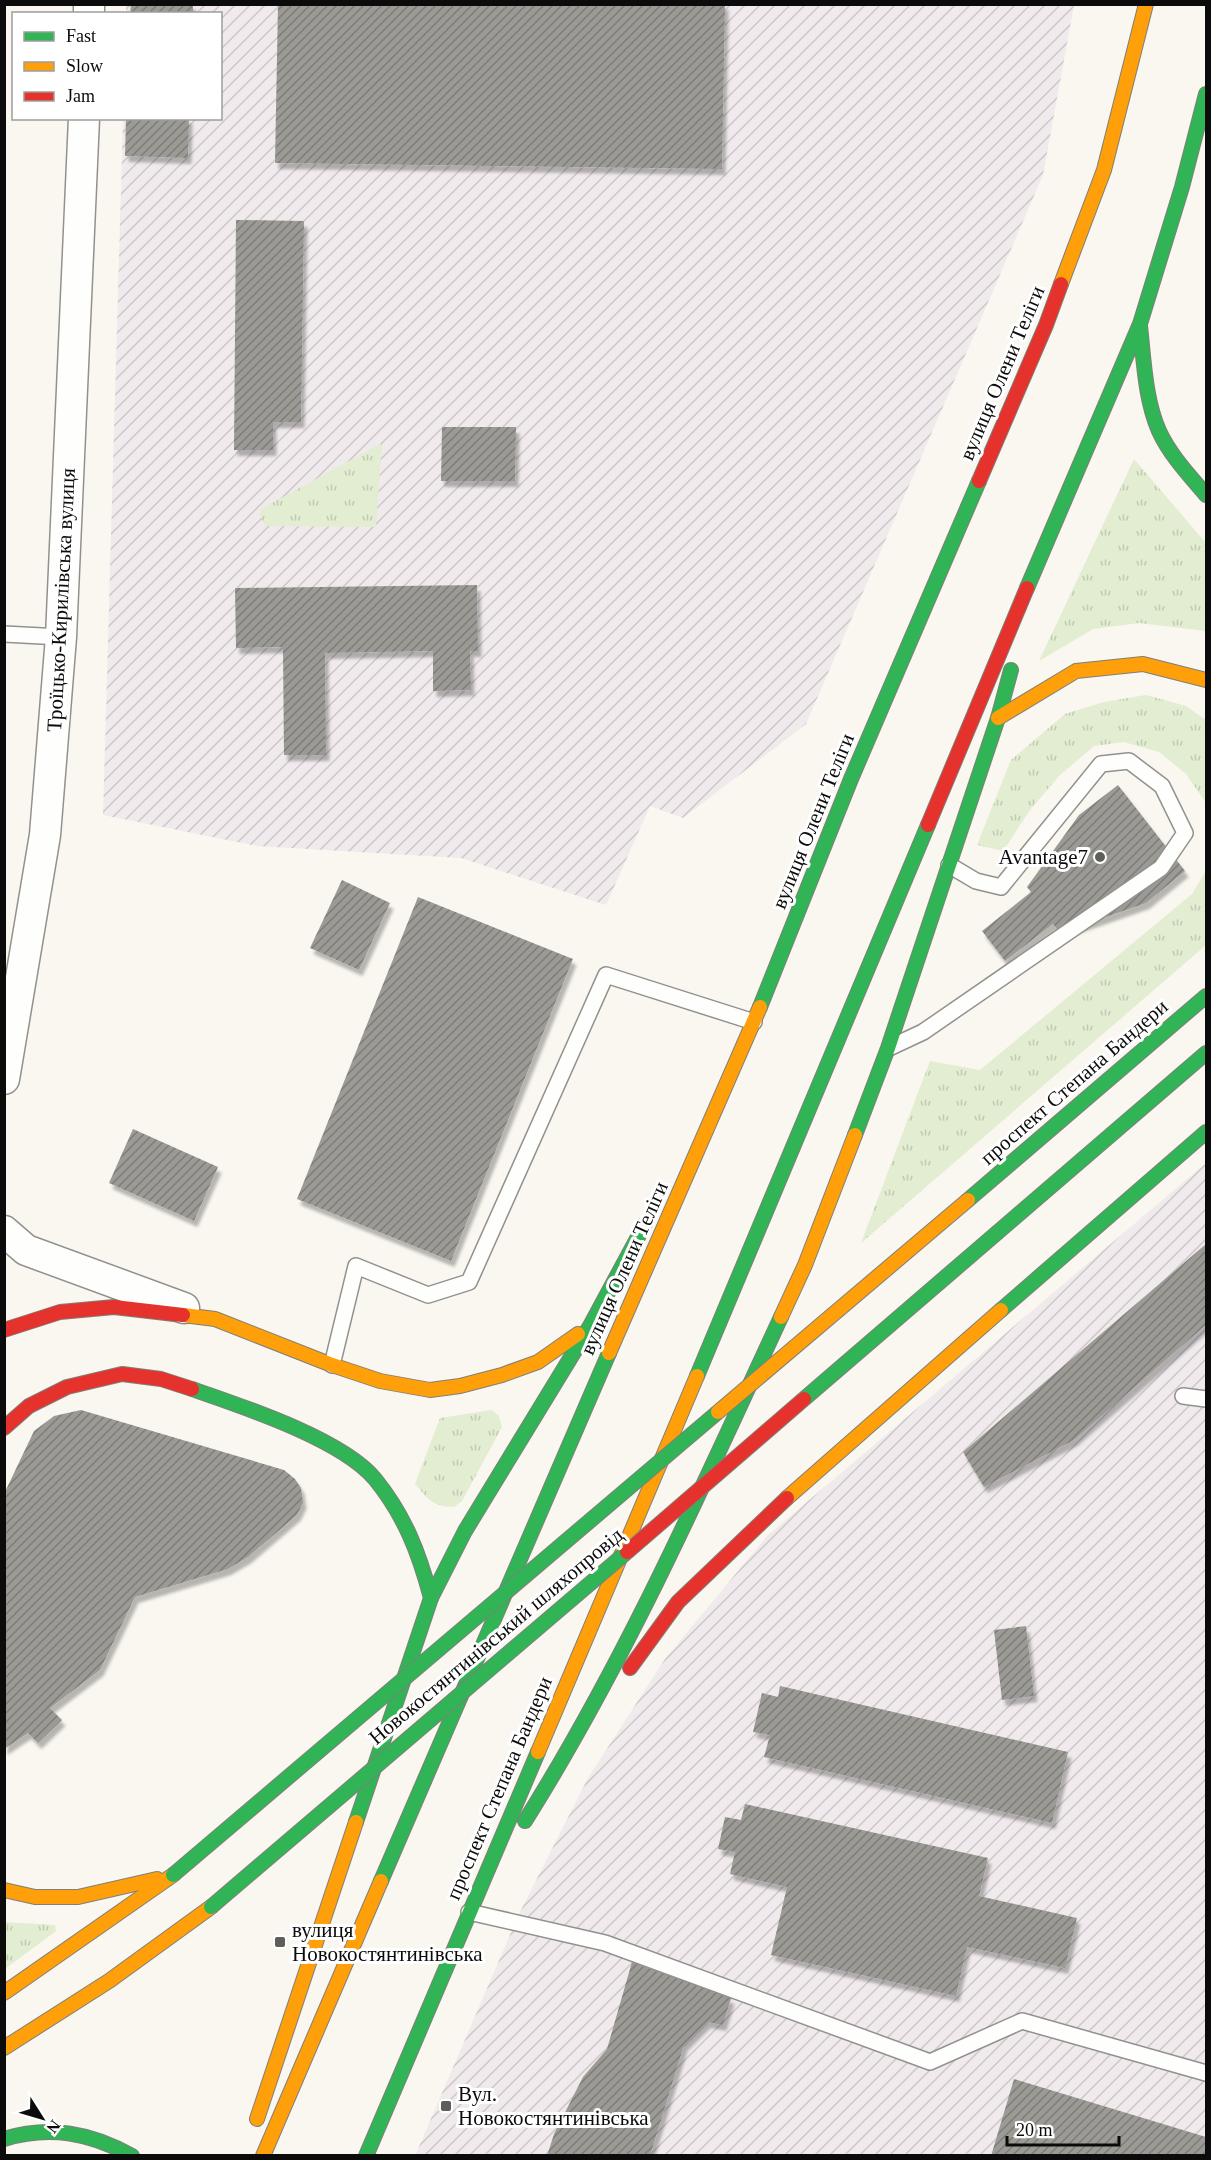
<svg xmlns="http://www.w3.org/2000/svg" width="1211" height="2160" viewBox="0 0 1211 2160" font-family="'Times New Roman',serif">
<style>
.industrial{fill:url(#industrial-furrows)}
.grass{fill:url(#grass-tufts)}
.building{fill:url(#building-hatch);filter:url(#shadow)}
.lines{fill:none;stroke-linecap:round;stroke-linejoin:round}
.lane-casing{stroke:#92918e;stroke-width:18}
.street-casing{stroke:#92918e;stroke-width:33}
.fast-casing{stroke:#7f7f7b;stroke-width:16}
.slow-casing{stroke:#7f7f7b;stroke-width:16}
.jam-casing{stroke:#7f7f7b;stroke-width:16}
.lane{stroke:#fefefd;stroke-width:15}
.street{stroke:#fefefd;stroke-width:30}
.fast{stroke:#30b455;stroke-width:14}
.slow{stroke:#ff9f0a;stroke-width:14}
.jam{stroke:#e5322d;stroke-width:14}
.fast-bridge-casing{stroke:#7f7f7b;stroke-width:16;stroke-linecap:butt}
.slow-bridge-casing{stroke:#7f7f7b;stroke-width:16;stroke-linecap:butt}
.jam-bridge-casing{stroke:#7f7f7b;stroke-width:16;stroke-linecap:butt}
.fast-bridge{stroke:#30b455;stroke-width:14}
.slow-bridge{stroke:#ff9f0a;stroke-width:14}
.jam-bridge{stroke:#e5322d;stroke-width:14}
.poi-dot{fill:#5e5e5b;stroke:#fff;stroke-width:2}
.labels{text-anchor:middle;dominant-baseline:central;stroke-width:6;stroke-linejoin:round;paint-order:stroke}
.street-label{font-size:21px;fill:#0b0b0b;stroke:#fff}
.poi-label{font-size:21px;fill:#0b0b0b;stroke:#fff;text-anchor:start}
</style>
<defs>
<pattern id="industrial-furrows" width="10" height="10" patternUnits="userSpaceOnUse" patternTransform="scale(1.5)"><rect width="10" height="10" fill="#f0eaec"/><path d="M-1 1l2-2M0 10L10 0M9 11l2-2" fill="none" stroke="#ccc7c9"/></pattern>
<pattern id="grass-tufts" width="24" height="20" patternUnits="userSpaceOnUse" patternTransform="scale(1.5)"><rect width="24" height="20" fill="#e2edd1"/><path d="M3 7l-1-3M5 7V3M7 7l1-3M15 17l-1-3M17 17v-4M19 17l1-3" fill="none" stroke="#c1cab2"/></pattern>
<pattern id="building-hatch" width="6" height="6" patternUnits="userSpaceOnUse" patternTransform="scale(1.5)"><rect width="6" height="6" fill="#9c9a95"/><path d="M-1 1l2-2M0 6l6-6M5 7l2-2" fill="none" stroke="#7d7c78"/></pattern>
<filter id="shadow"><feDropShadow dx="3.5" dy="6" stdDeviation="1.5" flood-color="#0004"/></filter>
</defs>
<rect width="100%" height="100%" fill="#f9f7ef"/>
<g class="industrial">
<path d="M 126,5 L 1074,5 L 1043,175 L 806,724 L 683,818 L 650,806 L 606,905 L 461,858 L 257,846 L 103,815 L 123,119 L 220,118 L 220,14 L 126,13 Z"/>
<path d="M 1206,1163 L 1206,2155 L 415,2156 L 519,1914 L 588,1778 L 665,1659 L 768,1535 Z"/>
</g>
<g class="grass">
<path d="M 382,443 L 376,527 L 266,526 C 262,520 259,517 261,509 Z"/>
<path d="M 1134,459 L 1206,543 L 1206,631 L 1139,623 L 1093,629 L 1039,661 Z"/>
<path d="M 1146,695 L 1186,706 L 1206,720 L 1206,803 L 1186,774 L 1159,752 L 1124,742 L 1094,746 L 1059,776 L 1030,810 L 1003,851 L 977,845 L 1011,760 L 1065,714 L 1104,702 Z"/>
<path d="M 1206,871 L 1206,945 L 861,1243 L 930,1061 L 980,1070 L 1192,894 Z"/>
<path d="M 492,1410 L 499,1416 L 502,1427 L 462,1501 L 454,1507 C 432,1506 429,1500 415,1484 L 440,1418 Z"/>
<path d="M 5,1922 L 55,1925 L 56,1931 L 5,1969 Z"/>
</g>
<g class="building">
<path d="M 131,4 L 193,4 L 193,14 L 130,14 Z"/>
<path d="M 278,4 L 725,4 L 722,169 L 275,163 Z"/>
<path d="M 126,118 L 189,118 L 188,158 L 125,156 Z"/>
<path d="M 236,220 L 304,221 L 301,422 L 273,422 L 273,450 L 234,450 Z"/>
<path d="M 442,427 L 516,427 L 515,481 L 441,481 Z"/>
<path d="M 477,585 L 478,651 L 470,651 L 471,690 L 433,691 L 433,651 L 325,653 L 326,755 L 284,755 L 283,647 L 236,648 L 235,588 Z"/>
<path d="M 1118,785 L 1185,871 L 1146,903 L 1060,933 L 1053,924 L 1005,961 L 982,931 L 1031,892 L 1027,887 L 1079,815 Z"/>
<path d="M 342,880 L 390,903 L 359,970 L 310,948 Z"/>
<path d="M 418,897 L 573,959 L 451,1261 L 297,1199 Z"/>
<path d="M 133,1129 L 218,1167 L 194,1221 L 109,1183 Z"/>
<path d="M 1206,1244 L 1206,1325 L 1074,1440 L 984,1487 L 963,1452 Z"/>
<path d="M 81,1410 L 284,1470 L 295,1479 L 301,1488 L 303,1503 L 297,1515 L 248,1557 L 228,1569 L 135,1597 L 100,1670 L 50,1708 L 62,1720 L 38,1743 L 28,1733 L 4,1749 L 4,1494 L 34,1431 L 54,1416 Z"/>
<path d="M 1026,1626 L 1034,1696 L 1002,1700 L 994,1630 Z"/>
<path d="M 780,1686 L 1068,1752 L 1052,1823 L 764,1757 L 770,1735 L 753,1732 L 762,1693 L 778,1697 Z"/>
<path d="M 745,1804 L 988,1858 L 979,1896 L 1077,1918 L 1065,1968 L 967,1947 L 956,1996 L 771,1955 L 787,1887 L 730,1874 L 735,1852 L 718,1849 L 725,1817 L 741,1820 Z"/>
<path d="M 632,1962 L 731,1998 L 723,2025 L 707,2022 L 684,2045 L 650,2156 L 547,2156 L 554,2134 L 583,2077 L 607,2049 Z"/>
<path d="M 1014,2079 L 1206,2137 L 1206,2156 L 991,2156 Z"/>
</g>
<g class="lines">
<g class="lane-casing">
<g id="lane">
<path d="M 4,634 L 61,637"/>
<path d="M 891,1047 L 923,1032 L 1161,868 L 1185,833 L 1162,786 L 1129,761 L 1101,764 L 1001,887 L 976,881 L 949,865"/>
<path d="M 332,1365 L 356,1266 L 428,1295 L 469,1282 L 606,975 L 754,1022"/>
<path d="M 1183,1396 L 1206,1399"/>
<path d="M 469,1912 L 605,1943 L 930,2062 L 1022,2021 L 1206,2073"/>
</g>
</g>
<g class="street-casing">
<g id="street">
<path d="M 89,14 L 89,4"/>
<path d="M 4,1079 L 45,835 L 61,637 L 84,118"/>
<path d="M 4,1231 L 26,1250 L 184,1308"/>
</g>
</g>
<g class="fast-casing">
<g id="fast">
<path d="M 1140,326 C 1144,361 1145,399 1159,431 C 1170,455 1189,475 1206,495"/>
<path d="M 1027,588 L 1140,324 L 1182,187 L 1206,94"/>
<path d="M 760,1007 L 851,779 L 979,481"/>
<path d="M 855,1135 L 888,1048 L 998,718 L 1011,670"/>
<path d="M 968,1200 L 1206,996"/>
<path d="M 998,1232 L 1206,1053"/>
<path d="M 1001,1310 L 1206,1132"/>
<path d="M 697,1376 L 928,825"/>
<path d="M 192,1389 C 241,1406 342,1439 375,1479 C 405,1516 419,1553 431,1598"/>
<path d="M 525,1821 C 625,1662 702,1488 781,1317"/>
<path d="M 356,1822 L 431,1598 L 465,1531 L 590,1326 L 645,1224"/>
<path d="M 381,1881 L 609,1353"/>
<path d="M 4,2139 C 50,2125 91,2133 132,2156"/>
<path d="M 366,2156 L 538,1752"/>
</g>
</g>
<g class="slow-casing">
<g id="slow">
<path d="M 1061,284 L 1104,170 L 1146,4"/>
<path d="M 998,718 L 1076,671 L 1143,664 L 1206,680"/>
<path d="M 183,1315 L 215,1319 L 332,1365 L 380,1381 L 430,1390 L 460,1386 L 502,1375 L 538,1362 L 578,1334"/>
<path d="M 781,1317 L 805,1265 L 855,1135"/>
<path d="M 609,1353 L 760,1007"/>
<path d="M 787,1498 L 1001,1310"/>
<path d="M 538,1752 L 697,1376"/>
<path d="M 4,1890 L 35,1897 L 78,1897 L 157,1879"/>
<path d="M 4,1993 L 173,1875"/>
<path d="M 4,2048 L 109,1981 L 211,1907"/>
<path d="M 257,2119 L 356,1822"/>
<path d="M 263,2156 L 381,1881"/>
</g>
</g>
<g class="jam-casing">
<g id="jam">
<path d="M 979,481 L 1046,325 L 1061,284"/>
<path d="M 928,825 L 1027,588"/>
<path d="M 4,1330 L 60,1312 L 114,1307 L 183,1315"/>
<path d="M 4,1428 L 29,1406 L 67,1387 L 122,1374 L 161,1379 L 192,1389"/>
<path d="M 630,1668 L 678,1602 L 787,1498"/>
</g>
</g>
<use href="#lane" class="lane"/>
<use href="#street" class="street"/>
<use href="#fast" class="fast"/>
<use href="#slow" class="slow"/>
<use href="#jam" class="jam"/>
<g class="fast-bridge-casing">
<g id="fast-bridge">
<path d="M 804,1399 L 998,1232"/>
<path d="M 173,1875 L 718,1412"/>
<path d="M 211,1907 L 627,1552"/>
</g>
</g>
<g class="slow-bridge-casing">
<path id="slow-bridge" d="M 718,1412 L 968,1200"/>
</g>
<g class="jam-bridge-casing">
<path id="jam-bridge" d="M 627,1552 L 804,1399"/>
</g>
<use href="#fast-bridge" class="fast-bridge"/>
<use href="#slow-bridge" class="slow-bridge"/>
<use href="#jam-bridge" class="jam-bridge"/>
</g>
<g class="poi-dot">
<circle cx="1100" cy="857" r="6"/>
<rect x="274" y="1936" width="12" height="12" rx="3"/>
<rect x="440" y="2100" width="12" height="12" rx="3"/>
</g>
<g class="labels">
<g class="street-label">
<text transform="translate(1002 373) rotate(-67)">вулиця Олени Теліги</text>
<text transform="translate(61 600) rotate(-87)">Троїцько-Кирилівська вулиця</text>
<text transform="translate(813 821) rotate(-68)">вулиця Олени Теліги</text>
<text transform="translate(1074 1082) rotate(-41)">проспект Степана Бандери</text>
<text transform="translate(624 1268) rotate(-66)">вулиця Олени Теліги</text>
<text transform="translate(496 1636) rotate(-40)">Новокостянтинівський шляхопровід</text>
<text transform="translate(499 1788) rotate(-67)">проспект Степана Бандери</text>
</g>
<g class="poi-label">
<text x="1088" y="857" text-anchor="end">Avantage7</text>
<text x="292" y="1930">вулиця<tspan x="292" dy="24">Новокостянтинівська</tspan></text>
<text x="458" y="2094">Вул.<tspan x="458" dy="24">Новокостянтинівська</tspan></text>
</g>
</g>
<rect width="1211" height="2160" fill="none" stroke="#0b0b0b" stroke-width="12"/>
<rect x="12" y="12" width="210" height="108" fill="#ffffff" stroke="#9d9d9d" stroke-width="1.5"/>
<rect x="24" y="32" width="30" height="9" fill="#30b455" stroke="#9d9d9d" stroke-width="1.5"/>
<text x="66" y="42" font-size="18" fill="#0b0b0b">Fast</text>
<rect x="24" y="62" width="30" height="9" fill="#ff9f0a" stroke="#9d9d9d" stroke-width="1.5"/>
<text x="66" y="72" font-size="18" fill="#0b0b0b">Slow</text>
<rect x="24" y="92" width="30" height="9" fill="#e5322d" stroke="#9d9d9d" stroke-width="1.5"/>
<text x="66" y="102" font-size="18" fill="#0b0b0b">Jam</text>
<g transform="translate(42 2118) rotate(127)" stroke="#ffffff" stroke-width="4.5" paint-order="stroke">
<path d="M0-4.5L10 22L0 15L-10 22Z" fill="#0b0b0b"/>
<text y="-9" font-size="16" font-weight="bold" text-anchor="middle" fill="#0b0b0b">N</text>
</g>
<path d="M1007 2136v9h112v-9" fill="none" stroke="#0b0b0b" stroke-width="3"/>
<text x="1016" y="2136" font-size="18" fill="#0b0b0b" stroke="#ffffff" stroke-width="4.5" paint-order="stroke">20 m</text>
</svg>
